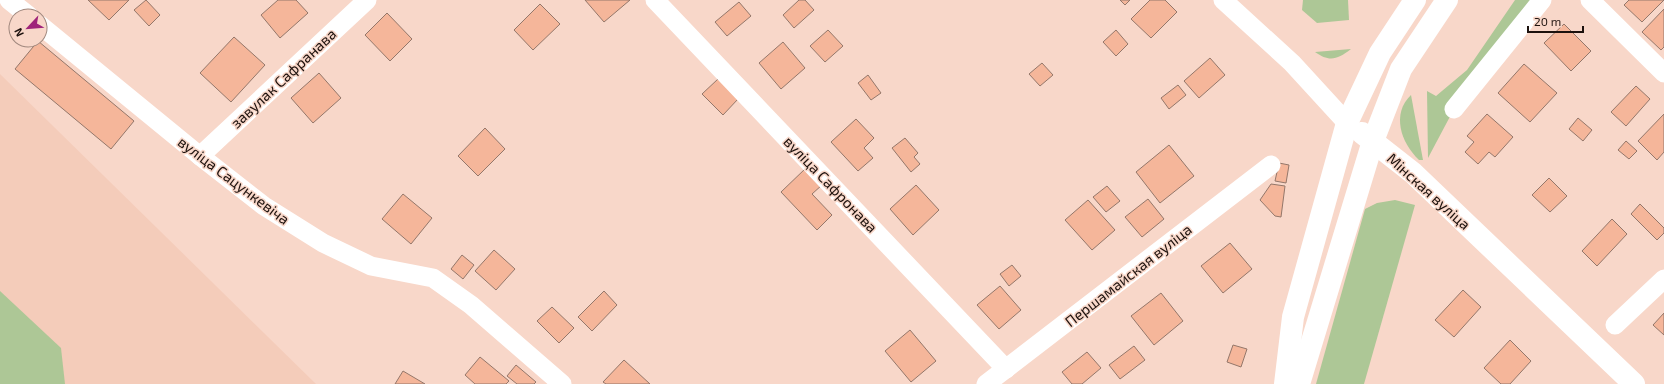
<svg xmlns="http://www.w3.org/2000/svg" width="1664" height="384" viewBox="0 0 1664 384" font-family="'Exo 2',sans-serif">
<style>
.built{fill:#f4ccba}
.green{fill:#adc796}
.building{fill:#f5b69a;stroke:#94776a}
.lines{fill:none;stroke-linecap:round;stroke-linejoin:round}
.minor{stroke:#fff;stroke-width:19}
.major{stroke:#fff;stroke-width:22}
.labels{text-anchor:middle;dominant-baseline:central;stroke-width:3;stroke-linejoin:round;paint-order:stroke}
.street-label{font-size:15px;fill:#1c110d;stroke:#f8d7c9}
</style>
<rect width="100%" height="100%" fill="#f8d7c9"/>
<path class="built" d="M 0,74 L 316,384 L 0,384 Z"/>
<g class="green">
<path d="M 1303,0 L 1348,0 L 1349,20 L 1317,23 L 1302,10 Z"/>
<path d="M 1515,0 L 1542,0 L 1454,109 L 1428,158 L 1427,91 L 1436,96 L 1467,70 Z"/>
<path d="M 1351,49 C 1337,60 1329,62 1315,52 Z"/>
<path d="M 1411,95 L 1423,160 L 1419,160 C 1401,143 1391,114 1411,95 Z"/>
<path d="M 1395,200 L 1415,205 L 1364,384 L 1316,384 L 1365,209 L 1377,203 Z"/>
<path d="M 0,291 L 61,348 L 65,384 L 0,384 Z"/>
</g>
<g class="building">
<path d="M 88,0 L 129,0 L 109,20 Z"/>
<path d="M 146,0 L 160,15 L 149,26 L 134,10 Z"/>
<path d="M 278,0 L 296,0 L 308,13 L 280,38 L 261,15 Z"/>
<path d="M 585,0 L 630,0 L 604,22 Z"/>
<path d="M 799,0 L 805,0 L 814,10 L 794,28 L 783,15 Z"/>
<path d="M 1120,0 L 1130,0 L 1125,5 Z"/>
<path d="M 1150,0 L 1165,0 L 1177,12 L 1151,38 L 1131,19 Z"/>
<path d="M 1629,0 L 1664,0 L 1642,22 L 1624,5 Z"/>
<path d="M 739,2 L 751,16 L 727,36 L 715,22 Z"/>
<path d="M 540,4 L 560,24 L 533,50 L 514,30 Z"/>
<path d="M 1664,9 L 1664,47 L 1661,50 L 1642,32 Z"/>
<path d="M 387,13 L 412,39 L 390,61 L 365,35 Z"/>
<path d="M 1564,24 L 1591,51 L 1571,71 L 1544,43 Z"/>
<path d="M 828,30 L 843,46 L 825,62 L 810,46 Z"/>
<path d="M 1116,30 L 1128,44 L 1116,56 L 1103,42 Z"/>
<path d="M 234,37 L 265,65 L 231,102 L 200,73 Z"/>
<path d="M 38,41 L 134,121 L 111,149 L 15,69 Z"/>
<path d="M 783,42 L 805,68 L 781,89 L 759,63 Z"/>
<path d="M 1210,58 L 1225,75 L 1199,98 L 1184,81 Z"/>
<path d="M 1042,63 L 1053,75 L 1040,86 L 1029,74 Z"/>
<path d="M 1524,64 L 1557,93 L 1530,122 L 1498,93 Z"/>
<path d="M 319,73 L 341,98 L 313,123 L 291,98 Z"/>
<path d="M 868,75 L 881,93 L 871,100 L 858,83 Z"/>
<path d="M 718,79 L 738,99 L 723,115 L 702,94 Z"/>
<path d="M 1178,85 L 1186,95 L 1169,109 L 1161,98 Z"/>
<path d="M 1636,86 L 1650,99 L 1626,126 L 1611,112 Z"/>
<path d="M 1487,114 L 1513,137 L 1495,157 L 1489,152 L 1478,164 L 1465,152 L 1474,142 L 1467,136 Z"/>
<path d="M 1664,114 L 1664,152 L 1657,160 L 1638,141 Z"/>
<path d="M 1578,118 L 1592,130 L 1583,141 L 1569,129 Z"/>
<path d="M 856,119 L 874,138 L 864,148 L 873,158 L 858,171 L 831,142 Z"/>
<path d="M 485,128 L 505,149 L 478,176 L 458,156 Z"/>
<path d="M 905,138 L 918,153 L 914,157 L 920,164 L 911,172 L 892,148 Z"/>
<path d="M 1626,141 L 1637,151 L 1629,159 L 1618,150 Z"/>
<path d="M 1169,145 L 1194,176 L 1160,203 L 1136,172 Z"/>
<path d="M 1279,163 L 1289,165 L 1286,183 L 1275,181 Z"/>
<path d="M 806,168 L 822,185 L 812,194 L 832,215 L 817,230 L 781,192 Z"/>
<path d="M 1549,178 L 1567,196 L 1550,212 L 1532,195 Z"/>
<path d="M 1271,184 L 1285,186 L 1281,217 L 1275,216 L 1260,200 Z"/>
<path d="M 916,185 L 939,210 L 913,235 L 890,209 Z"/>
<path d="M 1107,186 L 1120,201 L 1106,212 L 1093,197 Z"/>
<path d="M 403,194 L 432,218 L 411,244 L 382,219 Z"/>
<path d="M 1148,199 L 1164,219 L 1142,237 L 1125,217 Z"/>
<path d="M 1088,200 L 1115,230 L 1092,250 L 1065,220 Z"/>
<path d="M 1640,204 L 1664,228 L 1664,233 L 1657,240 L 1631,214 Z"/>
<path d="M 1612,219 L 1627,234 L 1597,266 L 1582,251 Z"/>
<path d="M 1230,243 L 1252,269 L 1223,293 L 1201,266 Z"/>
<path d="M 494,250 L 515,269 L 496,290 L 475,271 Z"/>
<path d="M 462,255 L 474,265 L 463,279 L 451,269 Z"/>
<path d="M 1012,265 L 1021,276 L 1009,286 L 1000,274 Z"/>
<path d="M 1000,286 L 1021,310 L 999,329 L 977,305 Z"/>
<path d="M 1463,290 L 1481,307 L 1454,337 L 1435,320 Z"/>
<path d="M 604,291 L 617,305 L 592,331 L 578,317 Z"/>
<path d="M 1161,293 L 1183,321 L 1154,345 L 1131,316 Z"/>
<path d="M 552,307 L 574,328 L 559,343 L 537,321 Z"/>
<path d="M 1664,313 L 1664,335 L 1653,325 Z"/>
<path d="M 910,330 L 936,361 L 911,382 L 885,351 Z"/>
<path d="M 1510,340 L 1531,361 L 1510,384 L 1501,384 L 1484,368 Z"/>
<path d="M 1233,345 L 1247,349 L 1241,367 L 1227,362 Z"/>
<path d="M 1134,346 L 1145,360 L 1120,379 L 1109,365 Z"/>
<path d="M 1087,352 L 1101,368 L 1082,384 L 1072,384 L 1062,372 Z"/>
<path d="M 480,357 L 509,381 L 506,384 L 475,384 L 465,375 Z"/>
<path d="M 624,360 L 650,384 L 606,384 L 603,382 Z"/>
<path d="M 516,365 L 536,382 L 534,384 L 517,384 L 507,376 Z"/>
<path d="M 403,371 L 425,384 L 395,384 Z"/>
</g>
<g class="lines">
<g class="minor">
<path d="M 9,0 L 29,16"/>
<path d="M 655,0 L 1006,369"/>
<path d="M 1223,0 L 1292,63 L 1347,123"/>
<path d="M 1590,0 L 1664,73"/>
<path d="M 40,25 L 200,156 L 264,206 L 323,243 L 371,266 L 433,278 L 471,305 L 562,384"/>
<path d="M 1454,109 L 1542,0"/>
<path d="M 200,156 L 367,0"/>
<path d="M 1615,325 L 1664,279"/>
<path d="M 986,384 L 1271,165"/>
</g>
<g class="major">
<path d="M 1362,133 L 1413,173 L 1634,384"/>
<path d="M 1285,384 L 1293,317 L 1347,123 L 1380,53 L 1415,0"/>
<path d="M 1299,384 L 1373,141 L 1401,69 L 1447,0"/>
</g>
</g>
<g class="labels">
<g class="street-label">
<text transform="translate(283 78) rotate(-43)">завулак Сафранава</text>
<text transform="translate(234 180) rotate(37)">вуліца Сацункевіча</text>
<text transform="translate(831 184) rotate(46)">вуліца Сафронава</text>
<text transform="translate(1429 191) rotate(42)">Мінская вуліца</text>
<text transform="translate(1128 275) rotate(-38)">Першамайская вуліца</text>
</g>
</g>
<g transform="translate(28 28) rotate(244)"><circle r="19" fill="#f8d7c9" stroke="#a0887e"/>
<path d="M0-3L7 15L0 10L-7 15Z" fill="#9f247a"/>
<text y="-6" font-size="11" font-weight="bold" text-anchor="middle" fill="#1c110d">N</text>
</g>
<path d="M1528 26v6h55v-6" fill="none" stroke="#1c110d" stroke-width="2"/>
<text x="1534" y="26" font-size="12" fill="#1c110d" stroke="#f8d7c9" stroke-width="3" paint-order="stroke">20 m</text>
</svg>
